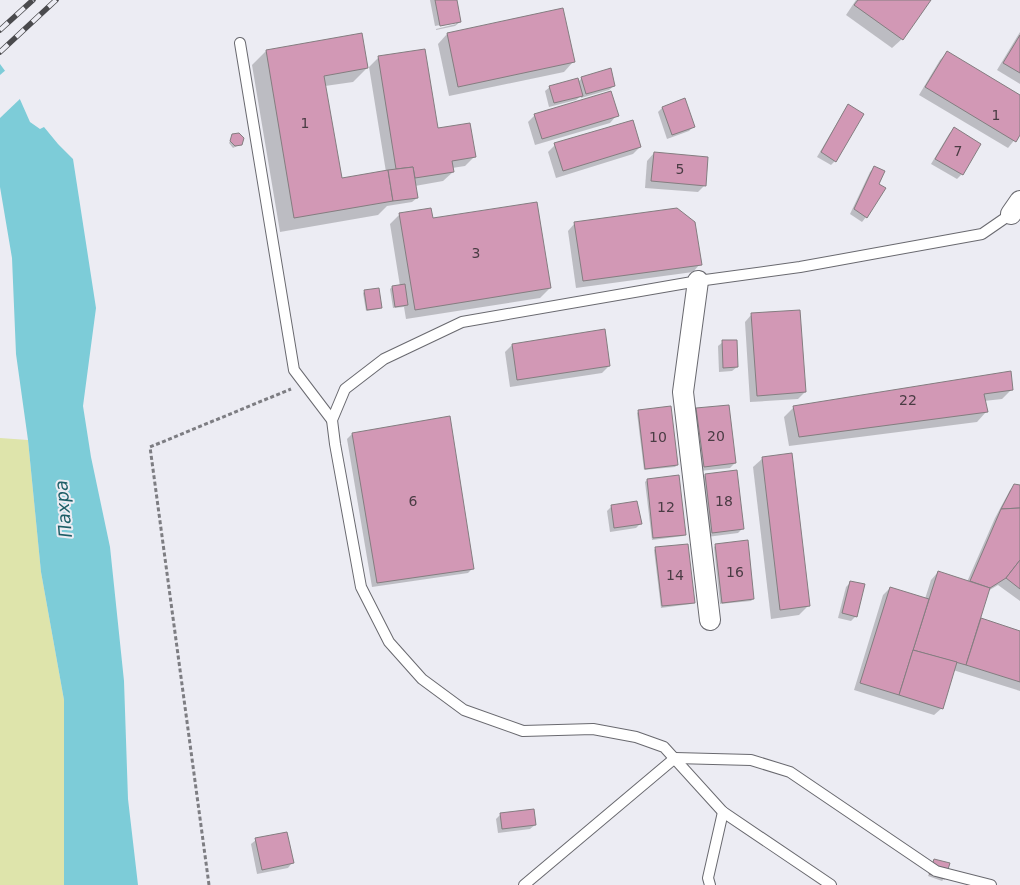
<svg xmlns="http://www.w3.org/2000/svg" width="1020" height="885" viewBox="0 0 1020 885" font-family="'DejaVu Sans',sans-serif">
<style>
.green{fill:#dee4ab}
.water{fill:#7dccd8}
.pier{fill:#ececf3}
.shadow{fill:#0003}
.building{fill:#d298b5;stroke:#847d80}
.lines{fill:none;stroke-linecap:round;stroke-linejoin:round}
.lane-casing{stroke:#69696f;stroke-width:12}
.street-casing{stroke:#69696f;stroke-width:22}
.path{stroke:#7d7d82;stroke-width:3;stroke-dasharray:4 2.5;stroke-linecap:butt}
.lane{stroke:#fff;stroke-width:10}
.street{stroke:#fff;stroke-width:20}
.rail-casing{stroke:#4a4a4d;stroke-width:5.5}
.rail{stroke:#ececf3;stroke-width:4;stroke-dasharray:11;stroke-linecap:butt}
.labels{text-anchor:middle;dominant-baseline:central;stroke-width:4;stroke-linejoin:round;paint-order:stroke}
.number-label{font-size:14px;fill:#4a3c44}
.water-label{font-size:18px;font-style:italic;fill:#1d5e67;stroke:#ececf3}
</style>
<rect width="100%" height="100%" fill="#ececf3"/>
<path class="green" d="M 0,438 L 28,440 L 41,572 L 64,700 L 64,885 L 0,885 Z"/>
<path class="water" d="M 0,64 L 11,79 L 30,122 L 40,129 L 44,127 L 58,144 L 73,159 L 96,308 L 83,406 L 91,457 L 110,547 L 124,681 L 128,799 L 138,885 L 64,885 L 64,700 L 41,572 L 28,440 L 16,354 L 12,258 L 0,187 Z"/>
<path class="pier" d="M 7,69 L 14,77 L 22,97 L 0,118 L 0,75 Z"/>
<g class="shadow">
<path d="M 430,0 L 455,0 L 460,22 L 455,26 L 436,30 L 436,29 L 456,24 L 456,22 L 435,26 Z"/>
<path d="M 856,0 L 929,0 L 902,39 L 892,48 L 846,15 Z"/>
<path d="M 1020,32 L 1020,84 L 997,70 Z"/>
<path d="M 447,34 L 573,62 L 564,72 L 449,96 L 438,44 Z"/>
<path d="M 361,35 L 367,68 L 353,82 L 325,86 L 341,180 L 386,172 L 369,67 L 379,57 L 437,130 L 474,157 L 465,166 L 452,168 L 453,172 L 443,181 L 415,186 L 417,198 L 412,202 L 387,206 L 378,215 L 280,232 L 252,65 L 266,51 Z"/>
<path d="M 947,53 L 1020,97 L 1020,133 L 1008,148 L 919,95 L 940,60 Z"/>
<path d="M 582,78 L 614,86 L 609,90 L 581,98 L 581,96 L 576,100 L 549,107 L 545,91 L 550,87 L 578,82 Z"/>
<path d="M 849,106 L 835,161 L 831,165 L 817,157 L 844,111 Z"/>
<path d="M 662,108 L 693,127 L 689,131 L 667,139 L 658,112 Z"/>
<path d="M 535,115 L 617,115 L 610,123 L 535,145 L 528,122 Z"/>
<path d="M 954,129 L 962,174 L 957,179 L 931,164 L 949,134 Z"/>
<path d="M 233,135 L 241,144 L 233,148 L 229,143 Z"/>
<path d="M 555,145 L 640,147 L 633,154 L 556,178 L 548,152 Z"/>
<path d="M 654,153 L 705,185 L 698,192 L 645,188 L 647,161 Z"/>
<path d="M 875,167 L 866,217 L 862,222 L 850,214 L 870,172 Z"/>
<path d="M 400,214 L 431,220 L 550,288 L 540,298 L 406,319 L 404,307 L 393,308 L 390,289 L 392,287 L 400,286 L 390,224 Z"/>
<path d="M 575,223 L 700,264 L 693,272 L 576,288 L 568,231 Z"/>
<path d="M 365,291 L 381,307 L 379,309 L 366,311 L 363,293 Z"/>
<path d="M 752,314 L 805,392 L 798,399 L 750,402 L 745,322 Z"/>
<path d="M 723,342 L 737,367 L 732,371 L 719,372 L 718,346 Z"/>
<path d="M 512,345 L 609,366 L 602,373 L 510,387 L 505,352 Z"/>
<path d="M 1012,389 L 1002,399 L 984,401 L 986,412 L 977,422 L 789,446 L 784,417 L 794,407 Z"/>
<path d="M 697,410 L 735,463 L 730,468 L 699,471 L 692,414 Z"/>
<path d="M 639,411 L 677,465 L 675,467 L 644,470 L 637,413 Z"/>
<path d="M 449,418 L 473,568 L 468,573 L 372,587 L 347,439 L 352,434 Z"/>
<path d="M 763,458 L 808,606 L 799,615 L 771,619 L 753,467 Z"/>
<path d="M 705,475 L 743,528 L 738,533 L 707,537 L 701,479 Z"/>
<path d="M 678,477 L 685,534 L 683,536 L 652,540 L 645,482 L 647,480 Z"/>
<path d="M 1015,486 L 1020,486 L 1020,601 L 998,585 L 988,591 L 979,619 L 1020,632 L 1020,691 L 953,670 L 942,708 L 934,715 L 854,690 L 883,595 L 890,588 L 925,599 L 931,580 L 938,572 L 967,582 L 995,518 L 1010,490 Z"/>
<path d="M 612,506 L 640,524 L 636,528 L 610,532 L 607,511 Z"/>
<path d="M 716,545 L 753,599 L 751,601 L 720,604 L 714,547 Z"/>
<path d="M 656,548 L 693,602 L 691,604 L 661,608 L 654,550 Z"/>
<path d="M 851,582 L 856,616 L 851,621 L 838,618 L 846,587 Z"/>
<path d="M 501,814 L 535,825 L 530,829 L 498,833 L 496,819 Z"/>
<path d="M 256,840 L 292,863 L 288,868 L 257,874 L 251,844 Z"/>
<path d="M 935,860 L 944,879 L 942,881 L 928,876 Z"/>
</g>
<g class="building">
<path d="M 435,0 L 457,0 L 461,22 L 440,26 Z"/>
<path d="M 858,0 L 931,0 L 903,40 L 854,5 Z"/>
<path d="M 563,8 L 575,62 L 458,87 L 447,33 Z"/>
<path d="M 362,33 L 368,68 L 324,76 L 342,178 L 388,170 L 393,201 L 294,218 L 266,50 Z"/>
<path d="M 1020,35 L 1020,73 L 1003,63 Z"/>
<path d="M 425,49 L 438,128 L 470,123 L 476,157 L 452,161 L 454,172 L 415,178 L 413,167 L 396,169 L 378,56 Z"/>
<path d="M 947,51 L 1020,95 L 1020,135 L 1016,142 L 925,87 Z"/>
<path d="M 611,68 L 615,86 L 586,94 L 581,77 Z"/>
<path d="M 578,78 L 583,96 L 554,103 L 549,86 Z"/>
<path d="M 611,91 L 619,116 L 542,139 L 534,114 Z"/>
<path d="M 685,98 L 695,127 L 672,135 L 662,107 Z"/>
<path d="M 848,104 L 864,114 L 836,162 L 821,152 Z"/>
<path d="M 633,120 L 641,147 L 563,171 L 554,143 Z"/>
<path d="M 954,127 L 981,144 L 963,175 L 935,159 Z"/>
<path d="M 239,133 L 244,138 L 242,145 L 235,146 L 230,141 L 232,134 Z"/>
<path d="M 654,152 L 708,157 L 706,186 L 651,181 Z"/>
<path d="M 874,166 L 885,171 L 879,184 L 886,188 L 867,218 L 854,209 Z"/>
<path d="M 413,167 L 418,198 L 393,201 L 388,170 Z"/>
<path d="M 537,202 L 551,288 L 415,310 L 399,213 L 431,208 L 433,218 Z"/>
<path d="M 677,208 L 695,222 L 702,265 L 583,281 L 574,222 Z"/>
<path d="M 405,284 L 408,305 L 395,307 L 392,286 Z"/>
<path d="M 379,288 L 382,308 L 367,310 L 364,290 Z"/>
<path d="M 800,310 L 806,392 L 757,396 L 751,313 Z"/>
<path d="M 605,329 L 610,366 L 517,380 L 512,344 Z"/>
<path d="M 722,340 L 737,340 L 738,367 L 723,368 Z"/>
<path d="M 1011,371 L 1013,390 L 984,394 L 988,412 L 799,437 L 793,406 Z"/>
<path d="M 729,405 L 736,463 L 704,467 L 696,408 Z"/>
<path d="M 671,406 L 678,465 L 645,469 L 638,410 Z"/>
<path d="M 450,416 L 474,569 L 377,583 L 352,433 Z"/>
<path d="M 792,453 L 810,606 L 780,610 L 762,457 Z"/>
<path d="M 737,470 L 744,529 L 712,533 L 705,474 Z"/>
<path d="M 679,475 L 686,535 L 653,538 L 647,479 Z"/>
<path d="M 1014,484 L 1020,485 L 1020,508 L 1001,509 Z"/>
<path d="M 637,501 L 642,524 L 614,528 L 611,505 Z"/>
<path d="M 1020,508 L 1020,560 L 1006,578 L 990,588 L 970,581 L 1001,509 Z"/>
<path d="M 748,540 L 754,599 L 722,603 L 715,544 Z"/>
<path d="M 688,544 L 695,603 L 662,606 L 655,547 Z"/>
<path d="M 1020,560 L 1020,589 L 1006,578 Z"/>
<path d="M 938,571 L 990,588 L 966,665 L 913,650 Z"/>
<path d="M 850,581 L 865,584 L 857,617 L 842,613 Z"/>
<path d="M 890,587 L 929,599 L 899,695 L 860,683 Z"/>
<path d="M 981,618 L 1020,631 L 1020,682 L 966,665 Z"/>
<path d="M 913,650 L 957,662 L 943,709 L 899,695 Z"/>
<path d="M 534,809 L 536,825 L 502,829 L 500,813 Z"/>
<path d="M 287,832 L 294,863 L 262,870 L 255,838 Z"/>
<path d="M 934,859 L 950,863 L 945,879 L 929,874 Z"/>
</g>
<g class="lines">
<g class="lane-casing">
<g id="lane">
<path d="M 240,43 L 294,370 L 332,420"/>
<path d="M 524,885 L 675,758 L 751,760 L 790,772 L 936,871 L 991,885"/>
<path d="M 710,885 L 708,878 L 723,812"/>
<path d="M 831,885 L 723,812 L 664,747 L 636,737 L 593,729 L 523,731 L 464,710 L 422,679 L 389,642 L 361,587 L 335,444 L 332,420 L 345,389 L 384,359 L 462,322 L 698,281 L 800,267 L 982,234 L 1011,214"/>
</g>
</g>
<g class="street-casing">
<g id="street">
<path d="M 1011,214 L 1020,201"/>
<path d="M 698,281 L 683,392 L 710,620"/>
</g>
</g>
<path class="path" d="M 209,885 L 150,447 L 291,389"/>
<use href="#lane" class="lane"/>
<use href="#street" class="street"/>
<g class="rail-casing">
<g id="rail">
<path d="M 0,30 L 33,0"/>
<path d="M 0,52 L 56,0"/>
</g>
</g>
<use href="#rail" class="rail"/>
</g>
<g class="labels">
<g class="number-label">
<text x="996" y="115">1</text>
<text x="305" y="123">1</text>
<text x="958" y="151">7</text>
<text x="680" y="169">5</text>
<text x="476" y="253">3</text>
<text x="908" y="400">22</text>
<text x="716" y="436">20</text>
<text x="658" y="437">10</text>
<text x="413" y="501">6</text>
<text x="724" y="501">18</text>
<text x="666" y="507">12</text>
<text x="735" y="572">16</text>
<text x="675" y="575">14</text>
</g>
<g class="water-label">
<text transform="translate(63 509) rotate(-95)">Пахра</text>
</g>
</g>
</svg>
